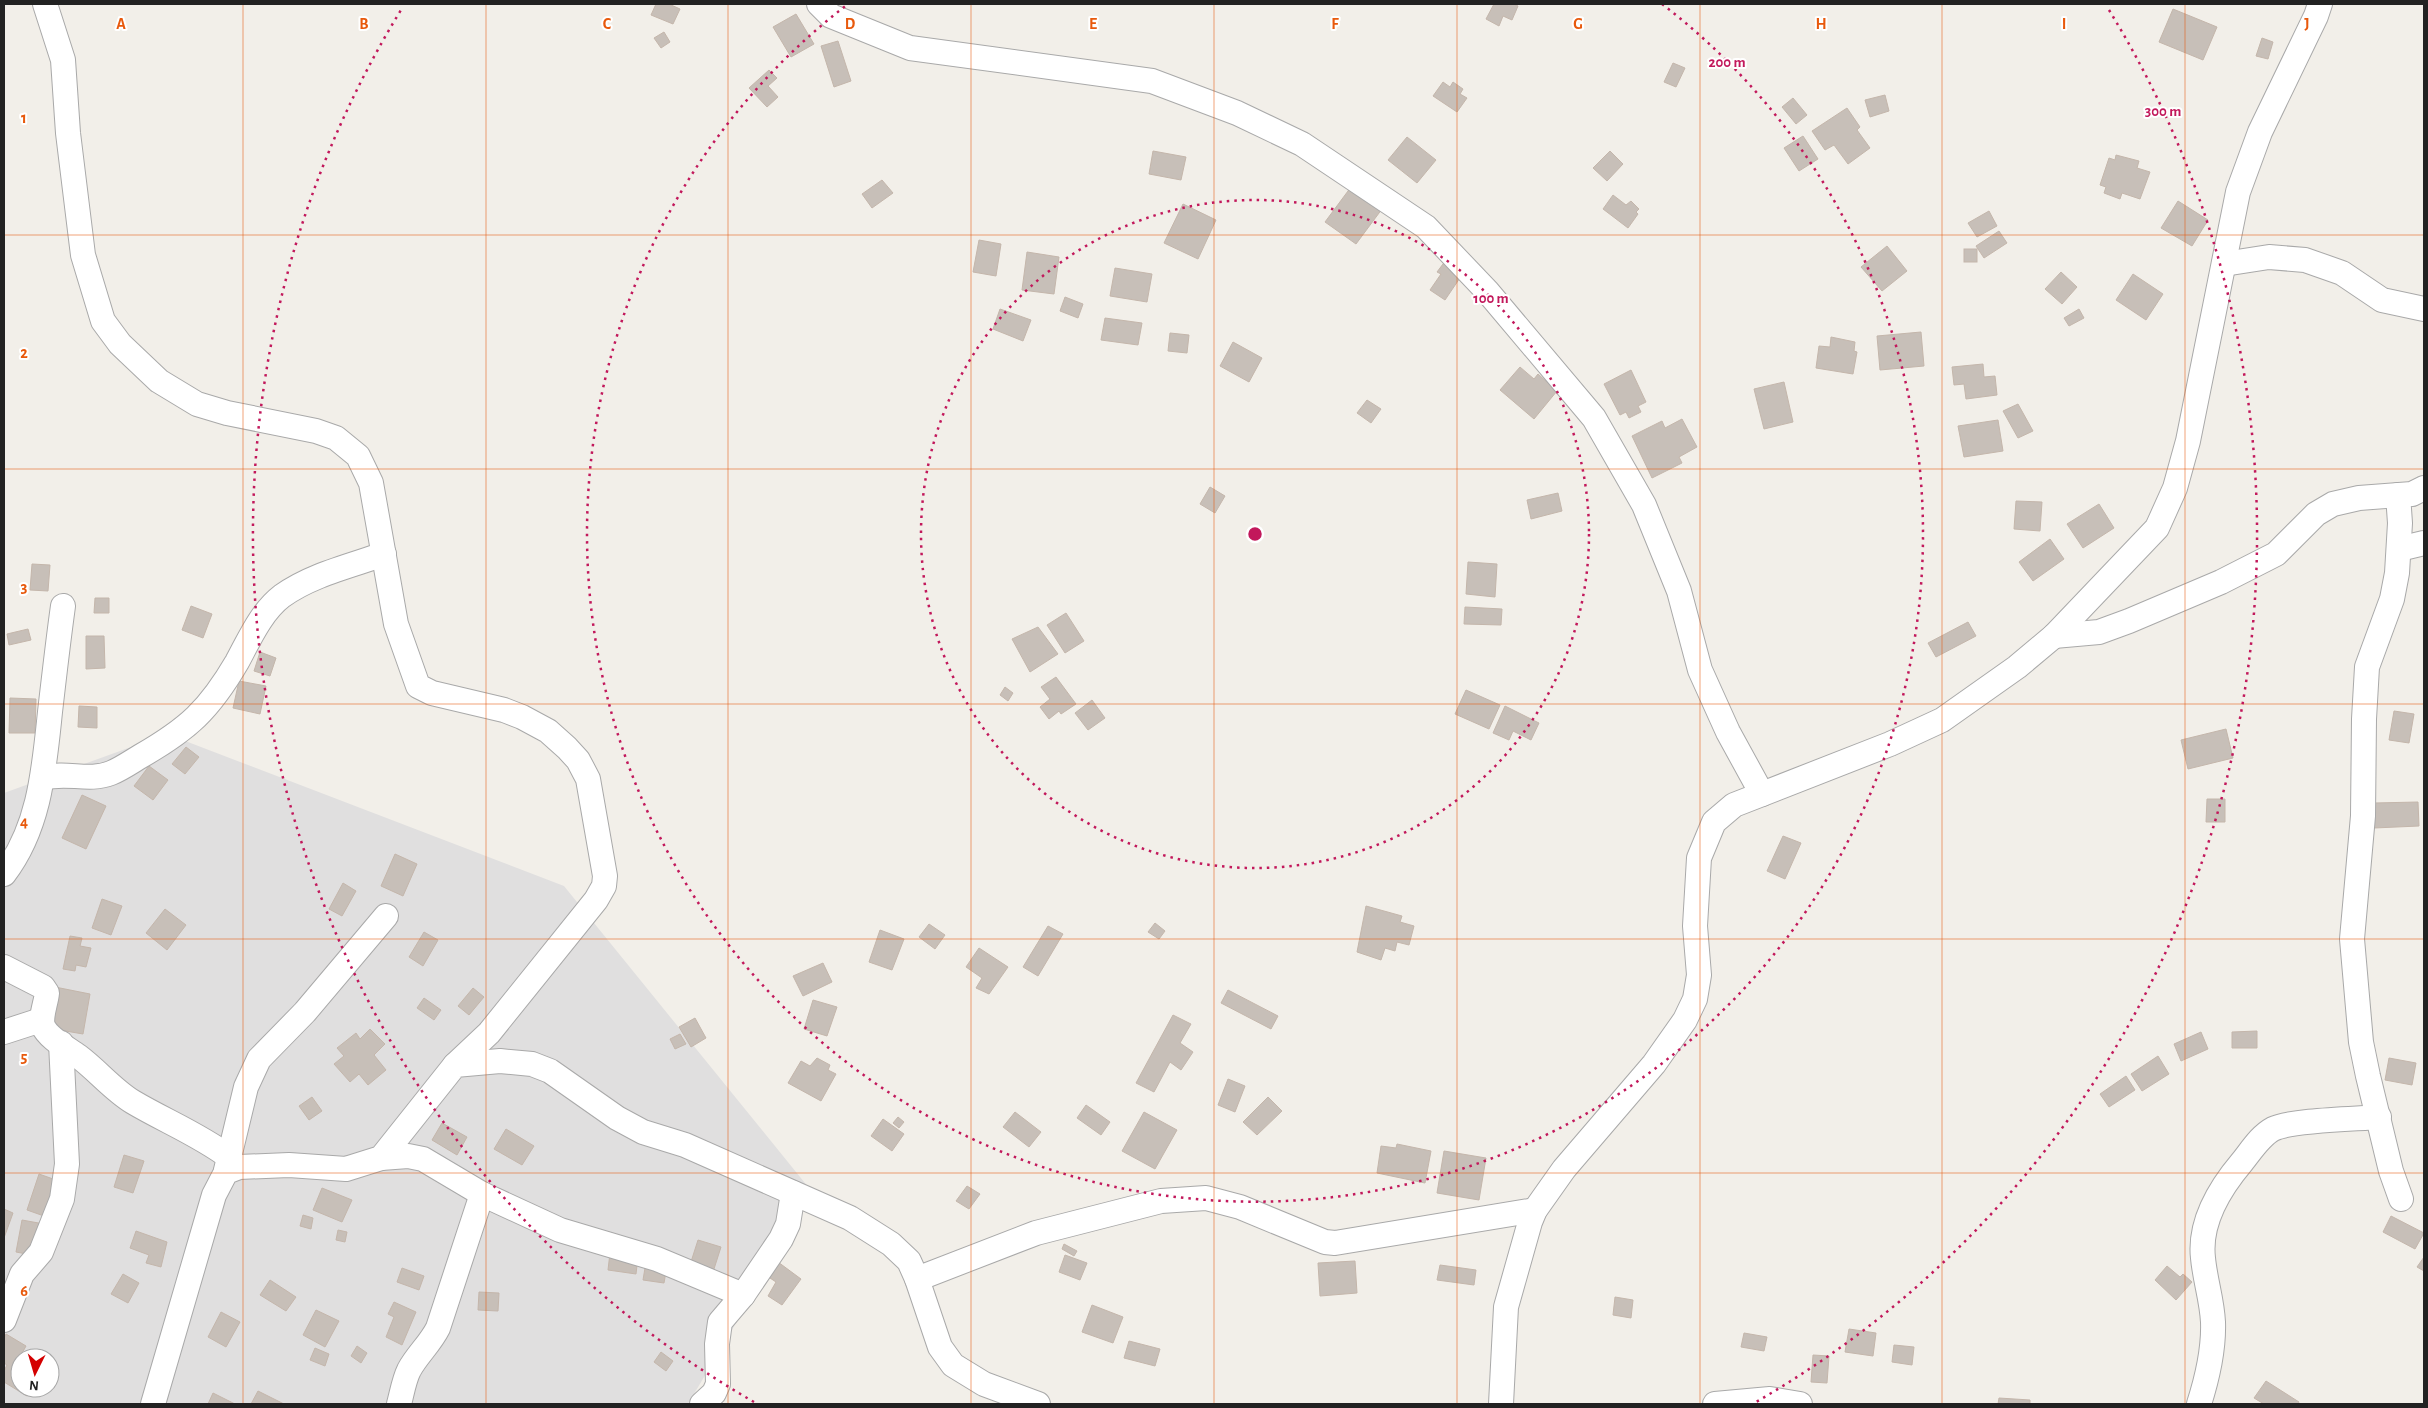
<svg xmlns="http://www.w3.org/2000/svg" width="2428" height="1408" viewBox="0 0 2428 1408" font-family="'Alegreya Sans',sans-serif">
<style>
.residential{fill:#e0dfdf;fill-rule:evenodd}
.building{fill:#c7bfb8;stroke:#c4b6ab}
.lines{fill:none;stroke-linecap:round;stroke-linejoin:round}
.street-casing{stroke:#a9a9a9;stroke-width:26}
.street{stroke:#fff;stroke-width:24}
.grid{fill:none;stroke:#e8590c;stroke-width:1;stroke-opacity:0.55}
.ring{fill:none;stroke:#c2185b;stroke-width:2.5;stroke-dasharray:2.5 5}
.grid-label{font-size:16px;text-anchor:middle;font-weight:bold;fill:#e8590c;stroke:#fff;stroke-width:4;stroke-linejoin:round;paint-order:stroke}
.centre{fill:#c2185b;stroke:#fff;stroke-width:2.5}
.ring-label{font-size:15px;text-anchor:middle;font-weight:bold;fill:#c2185b;stroke:#fff;stroke-width:4;stroke-linejoin:round;paint-order:stroke}
</style>
<rect width="100%" height="100%" fill="#f2efe9"/>
<path class="residential" d="M 167,734 L 564,886 L 813,1193 L 688,1404 L 4,1404 L 4,793 ZM 20,1358 L 50,1358 L 50,1388 L 20,1388 Z"/>
<g class="building">
<path d="M 656,4 L 669,4 L 680,9 L 673,24 L 651,15 Z"/>
<path d="M 1494,4 L 1514,4 L 1518,6 L 1512,20 L 1503,16 L 1499,26 L 1486,19 Z"/>
<path d="M 2173,9 L 2217,27 L 2203,60 L 2159,42 Z"/>
<path d="M 796,14 L 814,44 L 791,57 L 773,27 Z"/>
<path d="M 664,32 L 670,42 L 661,48 L 654,38 Z"/>
<path d="M 2262,38 L 2273,42 L 2268,59 L 2256,56 Z"/>
<path d="M 838,41 L 851,81 L 834,87 L 821,46 Z"/>
<path d="M 1673,63 L 1685,68 L 1676,87 L 1664,82 Z"/>
<path d="M 769,70 L 777,78 L 768,86 L 778,97 L 767,107 L 749,88 Z"/>
<path d="M 1443,82 L 1450,87 L 1453,82 L 1463,89 L 1460,94 L 1467,98 L 1457,112 L 1433,96 Z"/>
<path d="M 1885,95 L 1889,111 L 1870,117 L 1865,100 Z"/>
<path d="M 1793,98 L 1807,115 L 1796,124 L 1782,107 Z"/>
<path d="M 1847,108 L 1860,127 L 1857,130 L 1870,148 L 1848,164 L 1834,145 L 1825,150 L 1812,131 Z"/>
<path d="M 1803,136 L 1818,159 L 1799,171 L 1784,148 Z"/>
<path d="M 1407,137 L 1436,160 L 1417,183 L 1388,160 Z"/>
<path d="M 1153,151 L 1186,157 L 1181,180 L 1149,174 Z"/>
<path d="M 1610,151 L 1623,164 L 1607,181 L 1593,168 Z"/>
<path d="M 2116,155 L 2139,161 L 2137,168 L 2150,172 L 2140,199 L 2122,193 L 2120,199 L 2104,193 L 2106,187 L 2100,185 L 2109,158 L 2115,160 Z"/>
<path d="M 882,180 L 893,193 L 872,208 L 862,194 Z"/>
<path d="M 1351,187 L 1382,209 L 1356,244 L 1325,222 Z"/>
<path d="M 1613,195 L 1626,205 L 1631,201 L 1639,209 L 1636,212 L 1638,214 L 1628,228 L 1603,209 Z"/>
<path d="M 2178,201 L 2208,220 L 2192,246 L 2161,228 Z"/>
<path d="M 1183,204 L 1216,220 L 1198,259 L 1164,243 Z"/>
<path d="M 1989,211 L 1997,226 L 1977,237 L 1968,223 Z"/>
<path d="M 1999,231 L 2007,243 L 1984,258 L 1976,246 Z"/>
<path d="M 979,240 L 1001,244 L 996,276 L 973,272 Z"/>
<path d="M 1887,246 L 1907,271 L 1882,291 L 1861,267 Z"/>
<rect x="1964" y="249" width="13" height="13"/>
<path d="M 1027,252 L 1059,257 L 1054,294 L 1022,290 Z"/>
<path d="M 1446,260 L 1464,272 L 1445,300 L 1430,290 L 1441,274 L 1437,272 Z"/>
<path d="M 1115,268 L 1152,274 L 1147,302 L 1110,296 Z"/>
<path d="M 2061,272 L 2077,287 L 2062,304 L 2045,289 Z"/>
<path d="M 2133,274 L 2163,294 L 2146,320 L 2116,300 Z"/>
<path d="M 1065,297 L 1083,304 L 1078,318 L 1060,311 Z"/>
<path d="M 1000,309 L 1031,320 L 1023,341 L 993,329 Z"/>
<path d="M 2079,309 L 2084,318 L 2069,326 L 2064,318 Z"/>
<path d="M 1105,318 L 1142,323 L 1138,345 L 1101,340 Z"/>
<path d="M 1921,332 L 1924,366 L 1880,370 L 1877,336 Z"/>
<path d="M 1170,333 L 1189,335 L 1187,353 L 1168,351 Z"/>
<path d="M 1831,337 L 1855,342 L 1854,351 L 1857,352 L 1853,374 L 1816,368 L 1819,346 L 1830,347 Z"/>
<path d="M 1233,342 L 1262,358 L 1249,382 L 1220,366 Z"/>
<path d="M 1983,364 L 1984,377 L 1995,376 L 1997,395 L 1966,399 L 1964,384 L 1954,385 L 1952,367 Z"/>
<path d="M 1520,367 L 1534,379 L 1538,374 L 1557,391 L 1534,419 L 1500,390 Z"/>
<path d="M 1631,370 L 1646,402 L 1638,406 L 1641,412 L 1629,418 L 1626,412 L 1620,415 L 1604,384 Z"/>
<path d="M 1784,382 L 1793,422 L 1764,429 L 1754,389 Z"/>
<path d="M 1367,400 L 1381,409 L 1371,423 L 1357,413 Z"/>
<path d="M 2018,404 L 2033,431 L 2018,438 L 2003,411 Z"/>
<path d="M 1682,419 L 1697,447 L 1679,457 L 1682,463 L 1652,478 L 1632,436 L 1662,421 L 1665,428 Z"/>
<path d="M 1998,420 L 2003,451 L 1964,457 L 1958,426 Z"/>
<path d="M 1210,487 L 1225,496 L 1215,513 L 1200,504 Z"/>
<path d="M 1558,493 L 1562,511 L 1531,519 L 1527,500 Z"/>
<path d="M 2016,501 L 2042,502 L 2040,531 L 2014,529 Z"/>
<path d="M 2099,504 L 2114,528 L 2083,548 L 2067,524 Z"/>
<path d="M 2050,539 L 2064,559 L 2033,581 L 2019,562 Z"/>
<path d="M 1468,562 L 1497,564 L 1495,597 L 1466,594 Z"/>
<path d="M 32,564 L 50,565 L 48,591 L 30,590 Z"/>
<path d="M 95,598 L 109,598 L 109,613 L 94,613 Z"/>
<path d="M 191,606 L 212,614 L 203,638 L 182,630 Z"/>
<path d="M 1465,607 L 1502,609 L 1501,625 L 1464,624 Z"/>
<path d="M 1066,613 L 1084,641 L 1065,653 L 1047,625 Z"/>
<path d="M 1968,622 L 1976,636 L 1936,657 L 1928,643 Z"/>
<path d="M 1038,627 L 1058,654 L 1030,672 L 1012,639 Z"/>
<path d="M 28,629 L 31,640 L 9,645 L 7,634 Z"/>
<path d="M 86,636 L 104,636 L 105,668 L 86,669 Z"/>
<path d="M 260,652 L 276,658 L 270,676 L 254,671 Z"/>
<path d="M 1056,677 L 1076,704 L 1061,714 L 1059,711 L 1049,719 L 1040,707 L 1050,699 L 1041,687 Z"/>
<path d="M 239,681 L 266,686 L 260,714 L 233,708 Z"/>
<path d="M 1005,687 L 1013,693 L 1008,701 L 1000,695 Z"/>
<path d="M 1466,690 L 1500,705 L 1489,729 L 1455,714 Z"/>
<path d="M 10,698 L 36,699 L 35,733 L 9,733 Z"/>
<path d="M 1092,700 L 1105,718 L 1088,730 L 1075,713 Z"/>
<path d="M 79,706 L 97,707 L 97,728 L 78,727 Z"/>
<path d="M 1505,706 L 1539,723 L 1531,740 L 1513,731 L 1509,740 L 1493,733 Z"/>
<path d="M 2394,711 L 2414,714 L 2409,743 L 2389,740 Z"/>
<path d="M 2226,729 L 2233,758 L 2188,769 L 2181,740 Z"/>
<path d="M 186,747 L 199,757 L 185,774 L 172,764 Z"/>
<path d="M 149,766 L 168,780 L 153,800 L 134,786 Z"/>
<path d="M 82,795 L 106,806 L 86,849 L 62,838 Z"/>
<path d="M 2207,799 L 2225,799 L 2225,822 L 2206,822 Z"/>
<path d="M 2418,802 L 2419,826 L 2374,828 L 2374,803 Z"/>
<path d="M 1783,836 L 1801,843 L 1785,879 L 1767,871 Z"/>
<path d="M 395,854 L 417,864 L 403,896 L 381,886 Z"/>
<path d="M 343,883 L 356,891 L 342,916 L 329,909 Z"/>
<path d="M 102,899 L 122,906 L 111,935 L 92,928 Z"/>
<path d="M 1366,906 L 1402,916 L 1400,922 L 1414,926 L 1409,945 L 1397,942 L 1395,951 L 1385,948 L 1381,960 L 1357,952 Z"/>
<path d="M 165,909 L 186,925 L 167,950 L 146,933 Z"/>
<path d="M 1155,923 L 1165,931 L 1159,939 L 1148,932 Z"/>
<path d="M 929,924 L 945,935 L 935,949 L 919,937 Z"/>
<path d="M 1048,926 L 1063,934 L 1038,976 L 1023,967 Z"/>
<path d="M 880,930 L 904,939 L 892,970 L 869,962 Z"/>
<path d="M 424,932 L 438,940 L 423,966 L 409,957 Z"/>
<path d="M 70,936 L 82,938 L 80,946 L 91,948 L 86,967 L 76,965 L 75,971 L 63,969 Z"/>
<path d="M 979,948 L 1008,967 L 989,994 L 976,988 L 982,978 L 966,967 Z"/>
<path d="M 823,963 L 832,982 L 803,996 L 793,976 Z"/>
<path d="M 55,987 L 90,994 L 83,1034 L 48,1028 Z"/>
<path d="M 473,988 L 484,997 L 469,1015 L 458,1006 Z"/>
<path d="M 1228,990 L 1278,1016 L 1271,1029 L 1221,1003 Z"/>
<path d="M 424,998 L 441,1010 L 434,1020 L 417,1008 Z"/>
<path d="M 813,1000 L 837,1007 L 827,1036 L 804,1029 Z"/>
<path d="M 1173,1015 L 1191,1024 L 1180,1043 L 1193,1052 L 1181,1070 L 1170,1062 L 1154,1092 L 1136,1083 Z"/>
<path d="M 695,1018 L 706,1038 L 691,1047 L 679,1027 Z"/>
<path d="M 370,1029 L 385,1044 L 374,1055 L 386,1070 L 368,1085 L 359,1074 L 350,1082 L 334,1064 L 344,1056 L 337,1048 L 356,1033 L 360,1039 Z"/>
<path d="M 2257,1031 L 2257,1048 L 2232,1048 L 2232,1032 Z"/>
<path d="M 2201,1032 L 2208,1049 L 2181,1061 L 2174,1044 Z"/>
<path d="M 680,1034 L 686,1044 L 675,1049 L 670,1039 Z"/>
<path d="M 2158,1056 L 2169,1074 L 2142,1091 L 2131,1074 Z"/>
<path d="M 817,1058 L 830,1065 L 828,1070 L 836,1074 L 821,1101 L 788,1083 L 801,1061 L 810,1066 Z"/>
<path d="M 2389,1058 L 2416,1063 L 2412,1085 L 2385,1080 Z"/>
<path d="M 2126,1076 L 2135,1090 L 2109,1107 L 2100,1094 Z"/>
<path d="M 1228,1079 L 1245,1086 L 1235,1112 L 1218,1105 Z"/>
<path d="M 312,1097 L 322,1111 L 309,1120 L 299,1106 Z"/>
<path d="M 1268,1097 L 1282,1111 L 1257,1135 L 1243,1122 Z"/>
<path d="M 1086,1105 L 1110,1122 L 1101,1135 L 1077,1118 Z"/>
<path d="M 1015,1112 L 1041,1132 L 1029,1147 L 1003,1127 Z"/>
<path d="M 1144,1112 L 1177,1130 L 1155,1169 L 1122,1151 Z"/>
<path d="M 898,1117 L 904,1122 L 899,1128 L 893,1123 Z"/>
<path d="M 883,1119 L 904,1134 L 892,1151 L 871,1136 Z"/>
<path d="M 442,1123 L 467,1137 L 457,1155 L 432,1140 Z"/>
<path d="M 506,1129 L 534,1146 L 522,1165 L 494,1149 Z"/>
<path d="M 1397,1144 L 1431,1151 L 1425,1183 L 1377,1173 L 1381,1146 L 1396,1148 Z"/>
<path d="M 1444,1151 L 1486,1158 L 1479,1200 L 1437,1193 Z"/>
<path d="M 124,1155 L 144,1161 L 133,1193 L 114,1187 Z"/>
<path d="M 39,1174 L 56,1180 L 44,1216 L 27,1210 Z"/>
<path d="M 967,1186 L 980,1194 L 969,1209 L 956,1201 Z"/>
<path d="M 322,1188 L 352,1200 L 342,1222 L 313,1210 Z"/>
<path d="M 4,1209 L 13,1213 L 4,1238 Z"/>
<path d="M 303,1215 L 313,1218 L 311,1229 L 300,1226 Z"/>
<path d="M 2391,1216 L 2424,1233 L 2415,1249 L 2383,1232 Z"/>
<path d="M 22,1220 L 44,1224 L 37,1256 L 16,1252 Z"/>
<path d="M 338,1230 L 347,1232 L 345,1242 L 336,1240 Z"/>
<path d="M 136,1231 L 167,1242 L 161,1267 L 146,1263 L 149,1255 L 130,1248 Z"/>
<path d="M 698,1240 L 721,1247 L 713,1272 L 690,1265 Z"/>
<path d="M 1064,1244 L 1077,1251 L 1074,1256 L 1062,1249 Z"/>
<path d="M 610,1253 L 638,1257 L 636,1274 L 608,1270 Z"/>
<path d="M 1065,1255 L 1087,1263 L 1080,1280 L 1059,1272 Z"/>
<path d="M 2424,1257 L 2424,1271 L 2417,1267 Z"/>
<path d="M 1355,1261 L 1357,1293 L 1320,1296 L 1318,1263 Z"/>
<path d="M 646,1262 L 667,1266 L 664,1283 L 643,1280 Z"/>
<path d="M 778,1262 L 801,1279 L 782,1305 L 768,1296 L 776,1282 L 767,1276 Z"/>
<path d="M 1440,1265 L 1476,1270 L 1474,1285 L 1437,1280 Z"/>
<path d="M 2167,1266 L 2180,1277 L 2183,1274 L 2192,1282 L 2176,1300 L 2155,1280 Z"/>
<path d="M 402,1268 L 424,1276 L 419,1290 L 397,1282 Z"/>
<path d="M 123,1274 L 139,1283 L 128,1303 L 111,1294 Z"/>
<path d="M 270,1280 L 296,1297 L 286,1311 L 260,1295 Z"/>
<path d="M 479,1292 L 499,1293 L 498,1311 L 478,1310 Z"/>
<path d="M 1615,1297 L 1633,1300 L 1631,1318 L 1613,1315 Z"/>
<path d="M 394,1302 L 416,1312 L 402,1345 L 386,1337 L 394,1317 L 388,1314 Z"/>
<path d="M 1092,1305 L 1123,1317 L 1113,1343 L 1082,1332 Z"/>
<path d="M 316,1310 L 339,1321 L 325,1347 L 303,1335 Z"/>
<path d="M 221,1312 L 240,1322 L 226,1347 L 208,1337 Z"/>
<path d="M 1849,1329 L 1876,1333 L 1873,1356 L 1845,1352 Z"/>
<path d="M 1744,1333 L 1767,1337 L 1764,1351 L 1741,1347 Z"/>
<path d="M 6,1334 L 26,1346 L 20,1357 L 22,1358 L 20,1358 L 20,1388 L 32,1388 L 27,1396 L 4,1382 L 4,1371 L 7,1365 L 4,1363 L 4,1338 Z"/>
<path d="M 1129,1341 L 1160,1349 L 1155,1366 L 1124,1358 Z"/>
<path d="M 1894,1345 L 1914,1347 L 1912,1365 L 1892,1362 Z"/>
<path d="M 357,1346 L 367,1353 L 361,1363 L 351,1356 Z"/>
<path d="M 315,1348 L 329,1354 L 325,1366 L 310,1360 Z"/>
<path d="M 661,1352 L 673,1361 L 666,1371 L 654,1362 Z"/>
<path d="M 1813,1355 L 1829,1356 L 1827,1383 L 1811,1382 Z"/>
<path d="M 2266,1381 L 2299,1402 L 2298,1404 L 2264,1404 L 2254,1398 Z"/>
<path d="M 258,1391 L 284,1404 L 251,1404 Z"/>
<path d="M 213,1393 L 235,1404 L 208,1404 Z"/>
<path d="M 1999,1398 L 2030,1400 L 2030,1404 L 1998,1404 Z"/>
</g>
<g class="lines">
<g class="street-casing">
<g id="street">
<path d="M 45,4 L 63,60 L 68,133 L 83,255 L 103,321 L 120,344 L 159,381 L 197,404 L 227,413 L 316,431 L 336,438 L 358,456 L 371,483 L 396,624 L 418,686 L 432,693 L 504,710 L 522,717 L 548,731 L 567,748 L 578,760 L 588,779 L 605,876 L 604,886 L 596,900 L 489,1033 L 455,1065"/>
<path d="M 819,4 L 831,16 L 910,48 L 1152,81 L 1237,113 L 1302,144 L 1426,227 L 1487,291 L 1594,418 L 1644,505 L 1679,591 L 1700,670 L 1728,732 L 1762,794"/>
<path d="M 2224,264 L 2269,257 L 2305,260 L 2342,273 L 2382,300 L 2424,309"/>
<path d="M 2398,495 L 2400,523 L 2397,573 L 2392,599 L 2367,667 L 2364,719 L 2363,816 L 2352,939 L 2361,1042 L 2368,1076 L 2391,1171 L 2401,1199"/>
<path d="M 2399,549 L 2424,543"/>
<path d="M 2054,636 L 2099,632 L 2129,621 L 2221,582 L 2276,554 L 2316,514 L 2333,504 L 2359,498 L 2412,494 L 2424,488"/>
<path d="M 43,778 C 67,771 88,782 111,773 C 121,769 131,762 141,756 C 188,729 209,710 237,662 C 249,640 261,612 282,596 C 311,575 350,566 384,554"/>
<path d="M 4,874 C 40,827 44,769 50,712 C 54,677 58,642 63,606"/>
<path d="M 4,967 L 43,987 L 47,993 C 46,1003 40,1017 43,1026 C 48,1038 67,1048 78,1056 C 97,1070 113,1090 133,1102 C 165,1121 200,1135 229,1157"/>
<path d="M 4,1032 L 41,1020"/>
<path d="M 381,1158 L 408,1156 L 423,1159 L 482,1194 L 560,1230 L 657,1259 L 743,1295"/>
<path d="M 226,1170 L 246,1087 L 259,1059 L 305,1012 L 386,916"/>
<path d="M 917,1279 L 1036,1233 L 1161,1201 L 1206,1198 L 1240,1207 L 1325,1242 L 1335,1243 L 1535,1210"/>
<path d="M 4,1320 L 22,1274 L 41,1252 L 62,1199 L 67,1164 L 61,1043"/>
<path d="M 153,1404 L 214,1195 L 226,1172 L 239,1167 L 289,1165 L 346,1169 L 381,1158 L 455,1065 L 500,1061 L 532,1064 L 550,1071 L 617,1118 L 643,1132 L 685,1145 L 850,1218 L 891,1244 L 909,1261 L 917,1279 L 940,1347 L 953,1365 L 984,1384 L 1038,1404"/>
<path d="M 399,1404 C 402,1393 404,1380 409,1370 C 417,1355 430,1344 438,1328 L 482,1194"/>
<path d="M 702,1404 L 714,1393 L 718,1384 L 717,1344 L 720,1322 L 743,1295 L 781,1239 L 788,1224 L 793,1193"/>
<path d="M 1501,1404 L 1506,1307 L 1530,1222 L 1535,1210 L 1564,1169 L 1654,1064 L 1685,1020 L 1695,999 L 1699,975 L 1695,926 L 1699,858 L 1714,822 L 1734,805 L 1890,744 L 1942,720 L 2017,667 L 2054,636 L 2157,528 L 2175,488 L 2188,441 L 2238,192 L 2260,132 L 2316,16 L 2320,4"/>
<path d="M 1715,1404 L 1770,1399 L 1800,1404"/>
<path d="M 2199,1404 C 2207,1379 2214,1349 2213,1322 C 2212,1300 2205,1280 2203,1258 C 2199,1223 2220,1188 2242,1162 C 2251,1151 2260,1136 2273,1129 C 2291,1120 2356,1119 2379,1117"/>
</g>
</g>
<use href="#street" class="street"/>
</g>
<path class="grid" d="M 243,4 L 243,1404M 486,4 L 486,1404M 728,4 L 728,1404M 971,4 L 971,1404M 1214,4 L 1214,1404M 1457,4 L 1457,1404M 1700,4 L 1700,1404M 1942,4 L 1942,1404M 2185,4 L 2185,1404M 4,235 L 2424,235M 4,469 L 2424,469M 4,704 L 2424,704M 4,939 L 2424,939M 4,1173 L 2424,1173"/>
<g class="ring">
<circle cx="1255" cy="534" r="334"/>
<path d="M1662 4A668 668 0 1 1 848 4"/>
<path d="M754 1402A1002 1002 0 0 1 401 10M2109 10A1002 1002 0 0 1 1756 1402"/>
</g>
<g class="grid-label">
<text x="121" y="29">A</text>
<text x="364" y="29">B</text>
<text x="607" y="29">C</text>
<text x="850" y="29">D</text>
<text x="1093" y="29">E</text>
<text x="1335" y="29">F</text>
<text x="1578" y="29">G</text>
<text x="1821" y="29">H</text>
<text x="2064" y="29">I</text>
<text x="2307" y="29">J</text>
<text x="24" y="123">1</text>
<text x="24" y="358">2</text>
<text x="24" y="592">3</text>
<text x="24" y="827">4</text>
<text x="24" y="1062">5</text>
<text x="24" y="1296">6</text>
</g>
<circle cx="1255" cy="534" r="8" class="centre"/>
<g class="ring-label">
<text x="1727" y="67">200 m</text>
<text x="2163" y="116">300 m</text>
<text x="1491" y="303">100 m</text>
</g>
<rect width="2428" height="1408" fill="none" stroke="#222222" stroke-width="10"/>
<g transform="translate(35 1373) rotate(185)"><circle r="24" fill="#ffffff" stroke="#a7a7a7"/>
<path d="M0-4L9 19L0 12L-9 19Z" fill="#d40000"/>
<text y="-8" font-size="14" font-weight="bold" text-anchor="middle" fill="#222222">N</text>
</g>
</svg>
